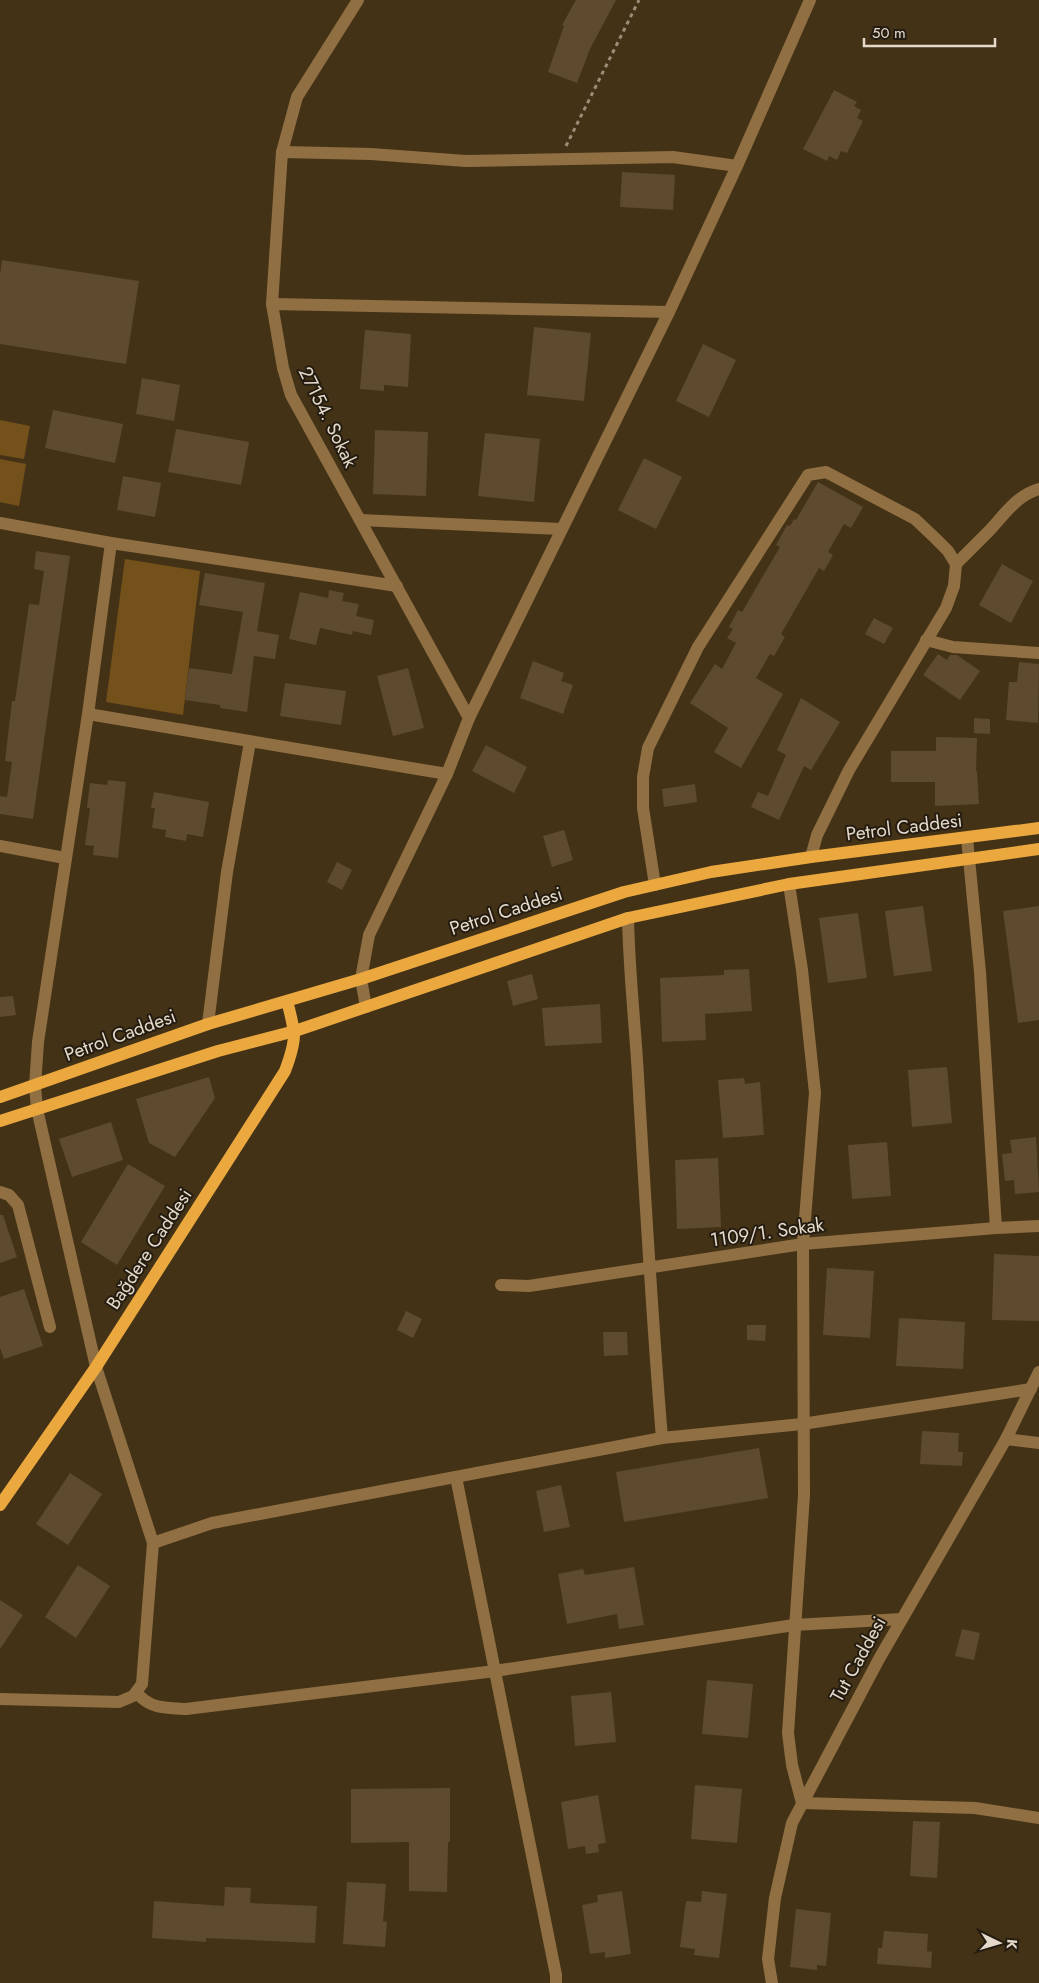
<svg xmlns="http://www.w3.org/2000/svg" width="1039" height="1983" viewBox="0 0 1039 1983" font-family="Jost,sans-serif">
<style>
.green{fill:#74511a}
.building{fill:#5d4a2f}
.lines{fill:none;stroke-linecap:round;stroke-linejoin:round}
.path{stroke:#9c8d79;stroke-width:3;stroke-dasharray:4 4;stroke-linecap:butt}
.minor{stroke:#907043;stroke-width:12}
.major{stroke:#eaa83f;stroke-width:12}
.labels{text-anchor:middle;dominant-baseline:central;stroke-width:4;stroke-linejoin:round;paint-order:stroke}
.street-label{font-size:19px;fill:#e4d9ca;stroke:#241c10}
</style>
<rect width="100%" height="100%" fill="#443217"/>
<g class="green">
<path d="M 0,420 L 30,426 L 24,459 L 0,455 Z"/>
<path d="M 0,459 L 26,464 L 19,506 L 0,502 Z"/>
<path d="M 125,559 L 200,571 L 183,715 L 106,702 Z"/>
</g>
<g class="building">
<path d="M 576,0 L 616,0 L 590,49 L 577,83 L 548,72 L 564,26 L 562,25 Z"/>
<path d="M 834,90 L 857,102 L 854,106 L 861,110 L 857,118 L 863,121 L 847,153 L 841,151 L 837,160 L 829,156 L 827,161 L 803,149 Z"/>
<path d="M 622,172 L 675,175 L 673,210 L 620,207 Z"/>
<path d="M 2,260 L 139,281 L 126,364 L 0,344 L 0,275 Z"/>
<path d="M 534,327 L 591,333 L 584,401 L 527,395 Z"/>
<path d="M 365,330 L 411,334 L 408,387 L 384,385 L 384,391 L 360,389 Z"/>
<path d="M 703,344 L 736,360 L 709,417 L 676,401 Z"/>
<path d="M 142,378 L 180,385 L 174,421 L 136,414 Z"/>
<path d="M 53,410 L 123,424 L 115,463 L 45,448 Z"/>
<path d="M 176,429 L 249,442 L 241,485 L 168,472 Z"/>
<path d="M 375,430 L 428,432 L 426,496 L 373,494 Z"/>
<path d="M 485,433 L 540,439 L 534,502 L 478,496 Z"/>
<path d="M 644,458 L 682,477 L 656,529 L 618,510 Z"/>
<path d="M 123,476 L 161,483 L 155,517 L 117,510 Z"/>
<path d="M 818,482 L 863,507 L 851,528 L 844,524 L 828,552 L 833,555 L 824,571 L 819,568 L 781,634 L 785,637 L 774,656 L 770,654 L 756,678 L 783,694 L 741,768 L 714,752 L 728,728 L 690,703 L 715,664 L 722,669 L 736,643 L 727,638 L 733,629 L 729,627 L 738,610 L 742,612 L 780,547 L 776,545 L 787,525 L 790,526 L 794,519 L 796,520 Z"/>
<path d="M 36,551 L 70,556 L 33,819 L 0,814 L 0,796 L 7,797 L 12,762 L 5,761 L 12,701 L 15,701 L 29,604 L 39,605 L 44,571 L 34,569 Z"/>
<path d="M 1002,564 L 1033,581 L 1011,623 L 979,605 Z"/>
<path d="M 205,573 L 265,583 L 257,631 L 279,635 L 275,659 L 254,656 L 247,712 L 220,708 L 220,705 L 185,700 L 189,668 L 232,674 L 243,612 L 199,605 Z"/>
<path d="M 329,590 L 344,593 L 342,601 L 359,604 L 356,616 L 374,620 L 371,635 L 353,631 L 352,635 L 320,628 L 316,645 L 289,639 L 300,592 L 328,598 Z"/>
<path d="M 874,618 L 893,628 L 884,644 L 865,634 Z"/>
<path d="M 938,654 L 947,660 L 950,655 L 957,655 L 980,671 L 960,700 L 923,675 Z"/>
<path d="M 533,661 L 564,673 L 561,681 L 573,685 L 563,714 L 520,698 Z"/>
<path d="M 1019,662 L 1039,664 L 1038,723 L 1006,720 L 1009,682 L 1017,682 Z"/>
<path d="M 408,668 L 424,728 L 393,736 L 377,676 Z"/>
<path d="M 285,683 L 346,691 L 341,725 L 280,716 Z"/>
<path d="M 801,698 L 840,722 L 811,770 L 804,766 L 779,820 L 751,807 L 758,792 L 768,796 L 786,755 L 777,750 Z"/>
<path d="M 974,718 L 990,719 L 990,734 L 974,733 Z"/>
<path d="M 936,737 L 977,738 L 976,771 L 977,771 L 979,804 L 935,806 L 935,782 L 891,782 L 891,751 L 936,751 Z"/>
<path d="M 486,745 L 527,767 L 514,793 L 472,771 Z"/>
<path d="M 108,780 L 126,782 L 118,858 L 93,855 L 94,846 L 85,845 L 90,808 L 87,808 L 90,783 L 107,785 Z"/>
<path d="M 695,784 L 697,802 L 664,807 L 662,789 Z"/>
<path d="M 154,792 L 209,802 L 203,837 L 187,834 L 186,841 L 165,837 L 166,830 L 152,828 L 155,808 L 151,808 Z"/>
<path d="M 564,830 L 573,860 L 552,867 L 543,836 Z"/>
<path d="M 337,862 L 352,870 L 342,890 L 327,882 Z"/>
<path d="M 923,906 L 932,971 L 894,976 L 885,911 Z"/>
<path d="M 1039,906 L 1039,1020 L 1018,1023 L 1003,911 Z"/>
<path d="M 858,913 L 867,978 L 828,983 L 819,918 Z"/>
<path d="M 749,969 L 752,1011 L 705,1014 L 706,1040 L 662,1042 L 660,978 L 724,975 L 724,970 Z"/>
<path d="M 532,974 L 538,999 L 513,1006 L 507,981 Z"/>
<path d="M 13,996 L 16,1015 L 0,1017 L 0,997 Z"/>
<path d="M 600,1004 L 602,1043 L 545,1046 L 542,1008 Z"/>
<path d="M 947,1067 L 952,1123 L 912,1127 L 908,1070 Z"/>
<path d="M 209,1077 L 215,1098 L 175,1157 L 149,1143 L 136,1099 Z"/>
<path d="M 744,1078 L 745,1084 L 760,1082 L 764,1135 L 723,1138 L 718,1080 Z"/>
<path d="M 111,1122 L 123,1160 L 72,1177 L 59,1139 Z"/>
<path d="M 1036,1137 L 1039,1192 L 1015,1194 L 1014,1180 L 1005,1181 L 1002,1154 L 1012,1153 L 1010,1140 Z"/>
<path d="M 887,1142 L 891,1196 L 852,1199 L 848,1145 Z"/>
<path d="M 718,1158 L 721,1227 L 677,1229 L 675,1160 Z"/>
<path d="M 128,1164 L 165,1186 L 117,1265 L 81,1242 Z"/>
<path d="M 0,1215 L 3,1215 L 17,1257 L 0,1263 Z"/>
<path d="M 994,1254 L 1039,1256 L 1039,1321 L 992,1320 Z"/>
<path d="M 827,1268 L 874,1271 L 870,1338 L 823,1335 Z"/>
<path d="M 24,1289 L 43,1346 L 4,1359 L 0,1348 L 0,1297 Z"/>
<path d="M 406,1311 L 422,1319 L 413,1338 L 397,1330 Z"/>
<path d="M 899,1318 L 965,1322 L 963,1369 L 896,1366 Z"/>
<path d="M 747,1325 L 766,1325 L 765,1341 L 747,1340 Z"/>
<path d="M 603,1332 L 627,1332 L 628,1355 L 604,1356 Z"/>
<path d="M 922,1431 L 959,1433 L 958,1452 L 963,1452 L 962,1466 L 920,1464 Z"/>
<path d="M 759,1448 L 768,1498 L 624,1522 L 616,1472 Z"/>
<path d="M 70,1473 L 102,1494 L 68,1545 L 36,1524 Z"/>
<path d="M 561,1485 L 570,1527 L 544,1532 L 536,1491 Z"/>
<path d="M 78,1565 L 110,1586 L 76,1638 L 45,1617 Z"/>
<path d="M 634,1567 L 644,1625 L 619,1629 L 617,1614 L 567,1624 L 558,1574 L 583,1569 L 585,1575 Z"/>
<path d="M 0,1600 L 23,1615 L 0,1649 Z"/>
<path d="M 962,1629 L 980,1633 L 974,1660 L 955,1656 Z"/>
<path d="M 707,1680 L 753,1684 L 748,1738 L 702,1734 Z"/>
<path d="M 611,1692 L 616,1742 L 575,1746 L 571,1696 Z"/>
<path d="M 695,1785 L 742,1789 L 737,1843 L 691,1839 Z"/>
<path d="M 450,1788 L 450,1842 L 448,1842 L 447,1892 L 409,1891 L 409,1842 L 351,1843 L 351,1789 Z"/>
<path d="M 598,1795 L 606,1843 L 598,1844 L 599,1852 L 586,1854 L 585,1846 L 568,1849 L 561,1802 Z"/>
<path d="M 913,1821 L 940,1822 L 937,1878 L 910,1876 Z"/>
<path d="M 347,1882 L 386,1884 L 383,1921 L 387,1922 L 385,1947 L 343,1944 Z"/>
<path d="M 225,1887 L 251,1888 L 250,1903 L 317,1906 L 315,1943 L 206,1938 L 206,1942 L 152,1938 L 154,1901 L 224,1906 Z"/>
<path d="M 622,1891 L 631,1954 L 605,1958 L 605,1952 L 590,1954 L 582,1905 L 598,1902 L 597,1895 Z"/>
<path d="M 702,1891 L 727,1894 L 719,1958 L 694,1955 L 695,1949 L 680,1947 L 686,1901 L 701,1902 Z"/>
<path d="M 796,1909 L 831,1913 L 826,1966 L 817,1965 L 817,1970 L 790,1967 Z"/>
<path d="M 884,1931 L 928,1934 L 927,1951 L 932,1952 L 931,1968 L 877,1964 L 878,1948 L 882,1948 Z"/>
</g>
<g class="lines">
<path class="path" d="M 566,146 L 639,0"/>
<g class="minor">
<path d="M 358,0 L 297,97 L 282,152 L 272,304 L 283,368 L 291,395 L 469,718"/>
<path d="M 282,152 L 371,154 L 466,161 L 673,157 L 737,166"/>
<path d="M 272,304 L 669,312"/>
<path d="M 360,520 L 561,529"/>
<path d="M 0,523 L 111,543 L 397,586"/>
<path d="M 956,564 C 967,553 978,542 989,531 C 1005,514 1016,496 1039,489"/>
<path d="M 926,640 L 953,647 L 1039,653"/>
<path d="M 88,714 L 447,774"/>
<path d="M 967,838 L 980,972 L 996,1228"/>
<path d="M 0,846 L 65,858"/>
<path d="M 789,884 L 802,970 L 815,1093 L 803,1244 L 804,1495 L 788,1733 L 792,1765 L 802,1803 L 975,1808 L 1039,1818"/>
<path d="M 655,885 L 643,808 L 643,777 L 648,748 L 698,647 L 808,475 L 826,472 L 915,519 L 935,538 L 948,551 L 956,564 L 954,586 L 946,608 L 849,770 L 817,835 L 811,857"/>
<path d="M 628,918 C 629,971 635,1023 638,1076 C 645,1197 652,1318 662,1438"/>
<path d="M 366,1007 L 361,979 L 369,935 L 447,774 L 469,718 L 669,312 L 737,166 L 810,0"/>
<path d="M 208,1024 L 227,872 L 250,742"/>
<path d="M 0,1192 L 9,1195 L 18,1205 L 50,1327"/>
<path d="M 501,1285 L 529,1286 L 803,1244 L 996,1228 L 1039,1226"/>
<path d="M 1006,1439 L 1039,1443"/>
<path d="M 456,1477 L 556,1975 L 556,1983"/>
<path d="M 153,1543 L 212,1523 L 662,1438 L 802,1424 L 1031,1389"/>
<path d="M 137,1693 C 150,1709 166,1708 186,1709 L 495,1671 L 794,1625 L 902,1619"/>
<path d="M 0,1699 L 119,1702 L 133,1696 L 142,1684 L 153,1543 L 96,1367 L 37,1109 L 35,1086 L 38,1042 L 88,714 L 111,543"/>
<path d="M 772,1983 L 768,1959 L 775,1898 L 792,1823 L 879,1659 L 1006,1439 L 1039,1372"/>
</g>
<g class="major">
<path d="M 0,1097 L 208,1024 L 361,979 L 624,892 L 711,872 L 811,857 L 1039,828"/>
<path d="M 0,1121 L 218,1051 L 295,1031 L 628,918 L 789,884 L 1039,849"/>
<path d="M 0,1505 L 96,1367 L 285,1071 C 297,1039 296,1034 287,1001"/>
</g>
</g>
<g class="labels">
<g class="street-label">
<text transform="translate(328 417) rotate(64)">27154. Sokak</text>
<text transform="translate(904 827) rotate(-7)">Petrol Caddesi</text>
<text transform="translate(506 911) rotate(-18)">Petrol Caddesi</text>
<text transform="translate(120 1035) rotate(-20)">Petrol Caddesi</text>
<text transform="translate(767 1232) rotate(-8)">1109/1. Sokak</text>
<text transform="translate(149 1249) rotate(-57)">Bağdere Caddesi</text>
<text transform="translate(858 1659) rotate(-61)">Tut Caddesi</text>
</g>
</g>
<g transform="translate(999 1943) rotate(95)" stroke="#241c10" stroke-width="4" paint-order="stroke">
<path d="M0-4L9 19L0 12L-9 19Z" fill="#e4d9ca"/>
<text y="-8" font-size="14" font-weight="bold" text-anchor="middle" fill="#e4d9ca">K</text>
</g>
<path d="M864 38v8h131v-8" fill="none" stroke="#e4d9ca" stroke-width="2.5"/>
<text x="872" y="38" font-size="15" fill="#e4d9ca" stroke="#241c10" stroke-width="4" paint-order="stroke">50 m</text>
</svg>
